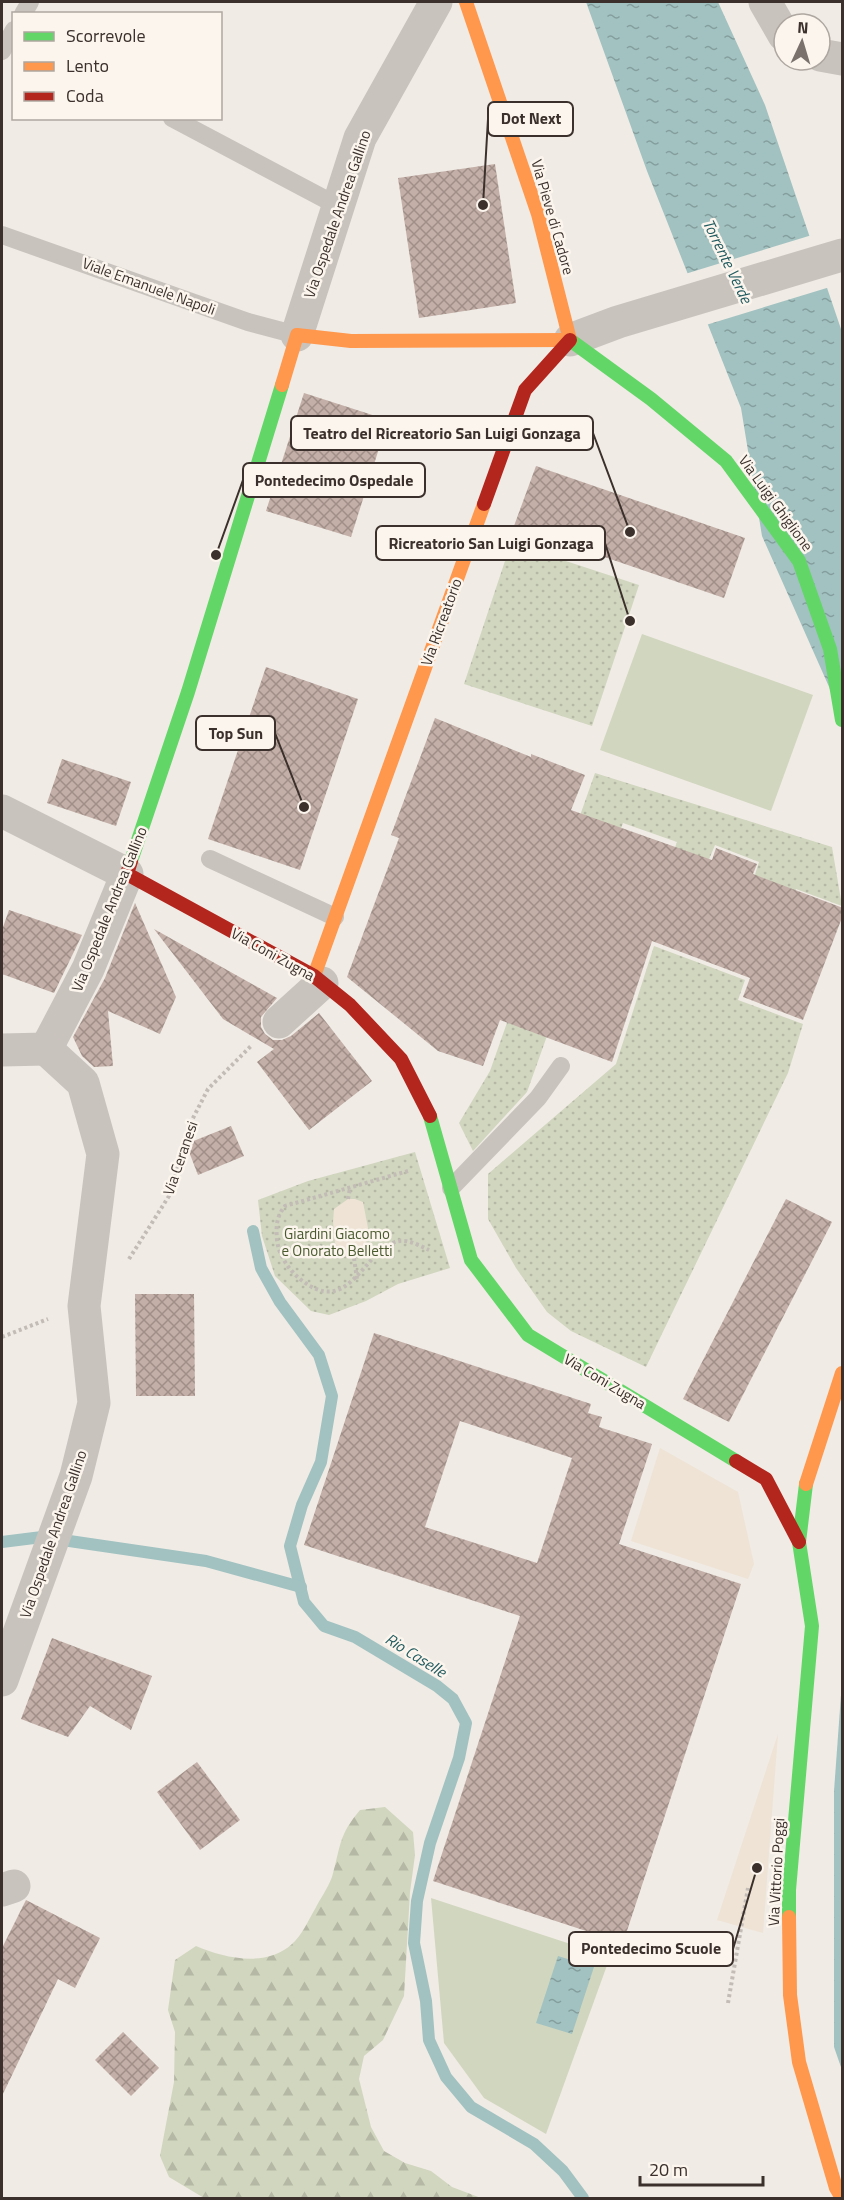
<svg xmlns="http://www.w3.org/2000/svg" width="844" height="2200" viewBox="0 0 844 2200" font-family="'Titillium Web',sans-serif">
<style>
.grass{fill:url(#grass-dots)}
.forest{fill:url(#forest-firs)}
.garden{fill:#d1d6bf}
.plaza{fill:#eee3d5}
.water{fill:url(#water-ripples)}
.pier{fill:#f0ebe5}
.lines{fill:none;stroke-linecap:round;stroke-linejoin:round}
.stream{stroke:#a1c2c1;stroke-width:12}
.building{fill:url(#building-cross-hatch);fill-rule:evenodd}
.path{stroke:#c2bbb6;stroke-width:4;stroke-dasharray:3 3;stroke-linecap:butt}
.lane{stroke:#c9c3be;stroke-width:18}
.street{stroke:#c9c3be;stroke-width:33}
.fast{stroke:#63d668;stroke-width:14}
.slow{stroke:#ff974d;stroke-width:14}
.jam{stroke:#b3261e;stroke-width:14}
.labels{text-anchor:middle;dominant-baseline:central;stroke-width:5;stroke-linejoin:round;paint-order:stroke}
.street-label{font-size:15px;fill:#3b302b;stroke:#fbf5ee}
.park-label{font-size:15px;fill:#4a5a2e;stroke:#fbf5ee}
.water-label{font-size:16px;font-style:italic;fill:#1f5a5e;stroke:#fbf5ee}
.leader{fill:none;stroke:#3b302b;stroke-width:2}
.callout-dot{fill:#3b302b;stroke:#fbf5ee;stroke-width:2}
.callout{fill:#fbf5ee;stroke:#3b302b;stroke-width:2}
.callout-label{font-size:16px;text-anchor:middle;font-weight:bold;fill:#3b302b}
</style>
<defs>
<pattern id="grass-dots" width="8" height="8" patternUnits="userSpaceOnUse" patternTransform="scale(1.5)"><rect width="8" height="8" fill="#d1d6bf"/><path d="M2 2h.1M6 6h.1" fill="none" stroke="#b4b8a4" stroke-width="1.8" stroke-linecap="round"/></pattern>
<pattern id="forest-firs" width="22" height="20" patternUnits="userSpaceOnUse" patternTransform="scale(1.5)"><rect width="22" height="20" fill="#d1d6bf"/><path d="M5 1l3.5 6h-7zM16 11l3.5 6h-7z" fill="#b4b8a4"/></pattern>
<pattern id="water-ripples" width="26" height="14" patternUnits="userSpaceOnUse" patternTransform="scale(1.5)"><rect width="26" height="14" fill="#a1c2c1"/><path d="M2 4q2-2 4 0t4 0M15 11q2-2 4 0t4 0" fill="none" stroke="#849e9d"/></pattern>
<pattern id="building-cross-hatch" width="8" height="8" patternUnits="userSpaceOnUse" patternTransform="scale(1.5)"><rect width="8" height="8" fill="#c3afa7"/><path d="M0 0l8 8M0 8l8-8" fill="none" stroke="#a08f88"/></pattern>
</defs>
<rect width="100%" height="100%" fill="#f0ebe5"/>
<g class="grass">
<path d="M 511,543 L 639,585 L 592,726 L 464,684 Z"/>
<path d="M 595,773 L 832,847 L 842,906 L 796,889 L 792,899 L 752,884 L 759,862 L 715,845 L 705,869 L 672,856 L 677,842 L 623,823 L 527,1092 L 473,1151 L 459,1123 L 490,1071 Z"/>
<path d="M 654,946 L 745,980 L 738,1000 L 803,1024 L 788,1073 L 646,1367 L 571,1331 L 547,1312 L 516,1268 L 488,1219 L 488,1174 L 616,1064 Z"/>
<path d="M 415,1152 L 450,1268 L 398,1284 L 366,1301 L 329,1315 L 311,1311 L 275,1276 L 262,1236 L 258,1200 L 308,1181 Z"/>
</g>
<path class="forest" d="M 385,1807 L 413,1832 L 415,1855 L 410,1892 L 404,1996 L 383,2040 L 364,2056 L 359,2079 L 371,2127 L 384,2151 L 405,2163 L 431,2171 L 452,2187 L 481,2198 L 204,2198 L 169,2177 L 160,2156 L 174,2082 L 175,2032 L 168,2010 L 175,1960 L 196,1946 C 224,1958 266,1968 292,1944 C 302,1935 308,1921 315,1909 C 320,1899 328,1888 332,1877 C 341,1846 338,1836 360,1810 Z"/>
<g class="garden">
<path d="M 642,634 L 813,695 L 771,811 L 600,750 Z"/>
<path d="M 431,1898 L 610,1957 L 546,2134 L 484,2098 L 444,2043 Z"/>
</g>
<g class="plaza">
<path d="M 355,1199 L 363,1202 L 368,1228 L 363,1254 L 354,1258 L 343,1256 L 335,1243 L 333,1222 L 334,1209 L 348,1199 Z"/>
<path d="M 660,1448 L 738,1492 L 754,1564 L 748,1579 L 631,1541 Z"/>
<path d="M 778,1734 L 769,1852 L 763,1933 L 717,1920 Z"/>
</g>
<g class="water">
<path d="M 586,2 L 718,2 L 765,105 L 842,332 L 842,716 L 762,536 L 741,408 L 647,171 Z"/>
<path d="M 842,1681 L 842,2070 L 834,2047 L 834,1791 Z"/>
<path d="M 558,1956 L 594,1967 L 572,2034 L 536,2023 Z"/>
</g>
<path class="pier" d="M 812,235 L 830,287 L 706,325 L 685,274 Z"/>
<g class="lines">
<g class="stream">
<path d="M 253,1231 L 261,1268 L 280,1302 L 319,1355 L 332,1396 L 321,1462 L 302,1505 L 290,1546 L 304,1602 L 324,1626 L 355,1637 L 437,1686 L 453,1699 L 466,1723 L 459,1758 L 430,1843 L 417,1901 L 414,1943 L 426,2001 L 429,2040 L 446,2077 L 471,2107 L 534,2144 L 563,2171 L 583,2198"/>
<path d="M 2,1542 L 42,1537 L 206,1561 L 301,1587"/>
</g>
</g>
<g class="building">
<path d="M 495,164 L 516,303 L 419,318 L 398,178 Z"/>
<path d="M 304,393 L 388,420 L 351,537 L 266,511 Z"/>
<path d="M 536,466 L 745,538 L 724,598 L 514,526 Z"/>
<path d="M 266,667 L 358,699 L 300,870 L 208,839 Z"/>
<path d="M 435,718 L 531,757 L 531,754 L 585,775 L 571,810 L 712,860 L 716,848 L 757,864 L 753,874 L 843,908 L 843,915 L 803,1020 L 743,997 L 750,978 L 652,941 L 612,1062 L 500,1020 L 483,1066 L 438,1051 L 347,977 L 399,838 L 391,835 Z"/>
<path d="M 62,759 L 131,782 L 116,826 L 47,803 Z"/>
<path d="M 135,903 L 176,997 L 160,1034 L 108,1011 L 113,1066 L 94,1067 L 82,1056 L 73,1037 L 105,978 Z"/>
<path d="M 9,910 L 82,935 L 54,993 L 2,974 L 2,930 Z"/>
<path d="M 154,929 L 277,998 L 261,1017 L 261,1027 L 265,1034 L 273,1040 L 282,1040 L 291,1036 L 319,1013 L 372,1081 L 309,1130 L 257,1062 L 274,1049 L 223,1019 Z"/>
<path d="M 231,1126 L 244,1156 L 198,1175 L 186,1144 Z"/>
<path d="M 786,1199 L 832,1222 L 729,1422 L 683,1399 Z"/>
<path d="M 135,1294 L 194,1294 L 195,1396 L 136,1396 Z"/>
<path d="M 374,1333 L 591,1404 L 588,1413 L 602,1417 L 599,1427 L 652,1444 L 619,1544 L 741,1584 L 623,1943 L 433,1881 L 520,1616 L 304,1545 ZM 460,1421 L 572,1458 L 537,1563 L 425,1527 Z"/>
<path d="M 52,1638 L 152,1676 L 131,1730 L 90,1706 L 68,1737 L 21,1719 Z"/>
<path d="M 197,1762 L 240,1820 L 200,1850 L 157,1792 Z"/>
<path d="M 26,1900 L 100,1938 L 75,1988 L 58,1979 L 2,2096 L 2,1948 Z"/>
<path d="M 123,2032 L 159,2068 L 131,2096 L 95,2060 Z"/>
</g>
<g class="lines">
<g class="path">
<path d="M 408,1171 L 285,1206 C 276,1217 276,1227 277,1240 C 279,1256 289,1270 300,1279 C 348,1318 361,1255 395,1242 C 407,1238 418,1245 429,1250"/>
<path d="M 348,1199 L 350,1188"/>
<path d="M 354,1258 L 357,1279"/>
<path d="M 129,1259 L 169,1196 L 192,1120 L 208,1089 L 252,1045"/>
<path d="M 2,1337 L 48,1319"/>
<path d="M 728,2003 L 748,1888"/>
</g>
<g class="lane">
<path d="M 23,14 L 30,2"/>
<path d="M 2,51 L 14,30"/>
<path d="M 172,118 L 338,206"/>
<path d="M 2,235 L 248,322 L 297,335"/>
<path d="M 210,859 L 335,917"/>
<path d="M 451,1188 L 538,1098 L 561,1066"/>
</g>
<g class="street">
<path d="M 765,2 L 784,35"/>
<path d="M 820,55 L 842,59"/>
<path d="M 297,335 L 360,138 L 436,2"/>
<path d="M 570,340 L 618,322 L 842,255"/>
<path d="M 2,811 L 127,874 L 88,969 L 46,1049"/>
<path d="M 279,1022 L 322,983"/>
<path d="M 2,1050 L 46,1049"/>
<path d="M 2,1680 L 76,1476 L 94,1403 L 84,1306 L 103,1154 L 83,1083 L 46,1049"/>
<path d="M 2,1890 L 14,1886"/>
</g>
<g class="fast">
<path d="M 570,340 L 651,399 L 726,461 L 799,561 L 830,649 L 842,720"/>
<path d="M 131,861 L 188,692 L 282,385"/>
<path d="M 430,1116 L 471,1260 L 528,1335 L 736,1461"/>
<path d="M 789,1917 L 789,1890 L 812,1626 L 799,1542 L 806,1484"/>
</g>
<g class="slow">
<path d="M 466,2 L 538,214 L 570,340"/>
<path d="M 282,385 L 297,335 L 351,341 L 570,340"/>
<path d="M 314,976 L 484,504"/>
<path d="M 806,1484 L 842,1373"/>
<path d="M 789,1917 L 790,1995 L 799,2062 L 836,2188 L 842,2198"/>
</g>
<g class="jam">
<path d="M 484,504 L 525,390 L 570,340"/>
<path d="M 131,861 L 127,874 L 314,976 L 350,1005 L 401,1059 L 430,1116"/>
<path d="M 736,1461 L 766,1479 L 799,1542"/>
</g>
</g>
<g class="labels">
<g class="street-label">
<text transform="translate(337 214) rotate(-71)">Via Ospedale Andrea Gallino</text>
<text transform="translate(553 217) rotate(74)">Via Pieve di Cadore</text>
<text transform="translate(149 286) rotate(20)">Viale Emanuele Napoli</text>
<text transform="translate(776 503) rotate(54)">Via Luigi Ghiglione</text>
<text transform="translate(441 622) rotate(-70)">Via Ricreatorio</text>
<text transform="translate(109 909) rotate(-68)">Via Ospedale Andrea Gallino</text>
<text transform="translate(273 954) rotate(29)">Via Coni Zugna</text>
<text transform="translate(180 1158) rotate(-71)">Via Ceranesi</text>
<text transform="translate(605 1381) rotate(31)">Via Coni Zugna</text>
<text transform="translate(53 1534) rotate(-71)">Via Ospedale Andrea Gallino</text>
<text transform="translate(776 1872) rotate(-87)">Via Vittorio Poggi</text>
</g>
<g class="park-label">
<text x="337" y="1233">Giardini Giacomo<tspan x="337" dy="17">e Onorato Belletti</tspan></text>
</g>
<g class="water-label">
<text transform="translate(728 261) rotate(64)">Torrente Verde</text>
<text transform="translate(416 1655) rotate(32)">Rio Caselle</text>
</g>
</g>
<path class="leader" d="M483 205L488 119M630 532L593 433M216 555L243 480M630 621L605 543M304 807L275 733M757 1868L733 1949"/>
<g class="callout-dot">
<circle cx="483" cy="205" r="6"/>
<circle cx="630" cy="532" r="6"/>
<circle cx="216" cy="555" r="6"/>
<circle cx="630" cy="621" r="6"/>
<circle cx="304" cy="807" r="6"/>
<circle cx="757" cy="1868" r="6"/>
</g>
<g class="callout">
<rect x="488" y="102" width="85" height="34" rx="6"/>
<rect x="291" y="416" width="302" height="34" rx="6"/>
<rect x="243" y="463" width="182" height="34" rx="6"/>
<rect x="376" y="526" width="229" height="34" rx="6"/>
<rect x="196" y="716" width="79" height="34" rx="6"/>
<rect x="569" y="1932" width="164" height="34" rx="6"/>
</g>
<g class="callout-label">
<text x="531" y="124">Dot Next</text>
<text x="442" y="439">Teatro del Ricreatorio San Luigi Gonzaga</text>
<text x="334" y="486">Pontedecimo Ospedale</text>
<text x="491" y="549">Ricreatorio San Luigi Gonzaga</text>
<text x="236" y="739">Top Sun</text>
<text x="651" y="1954">Pontedecimo Scuole</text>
</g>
<rect width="844" height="2200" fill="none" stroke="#3b302b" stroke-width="6"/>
<rect x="12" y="12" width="210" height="108" fill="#fbf5ee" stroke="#aea6a0" stroke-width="1.5"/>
<rect x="24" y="32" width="30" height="9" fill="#63d668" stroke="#aea6a0" stroke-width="1.5"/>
<text x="66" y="42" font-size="18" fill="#3b302b">Scorrevole</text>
<rect x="24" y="62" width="30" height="9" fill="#ff974d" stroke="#aea6a0" stroke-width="1.5"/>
<text x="66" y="72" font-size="18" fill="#3b302b">Lento</text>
<rect x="24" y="92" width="30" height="9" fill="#b3261e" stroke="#aea6a0" stroke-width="1.5"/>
<text x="66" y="102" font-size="18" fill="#3b302b">Coda</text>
<g transform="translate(802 42) rotate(4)"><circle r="28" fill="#fbf5ee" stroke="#aea6a0" stroke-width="1.5"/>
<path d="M0-4.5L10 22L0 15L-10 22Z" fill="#7a716c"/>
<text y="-9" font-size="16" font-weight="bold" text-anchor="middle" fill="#3b302b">N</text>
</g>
<path d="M640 2176v9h123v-9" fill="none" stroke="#3b302b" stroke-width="3"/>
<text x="649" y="2176" font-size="18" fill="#3b302b" stroke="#fbf5ee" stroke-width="4.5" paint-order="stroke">20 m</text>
</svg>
